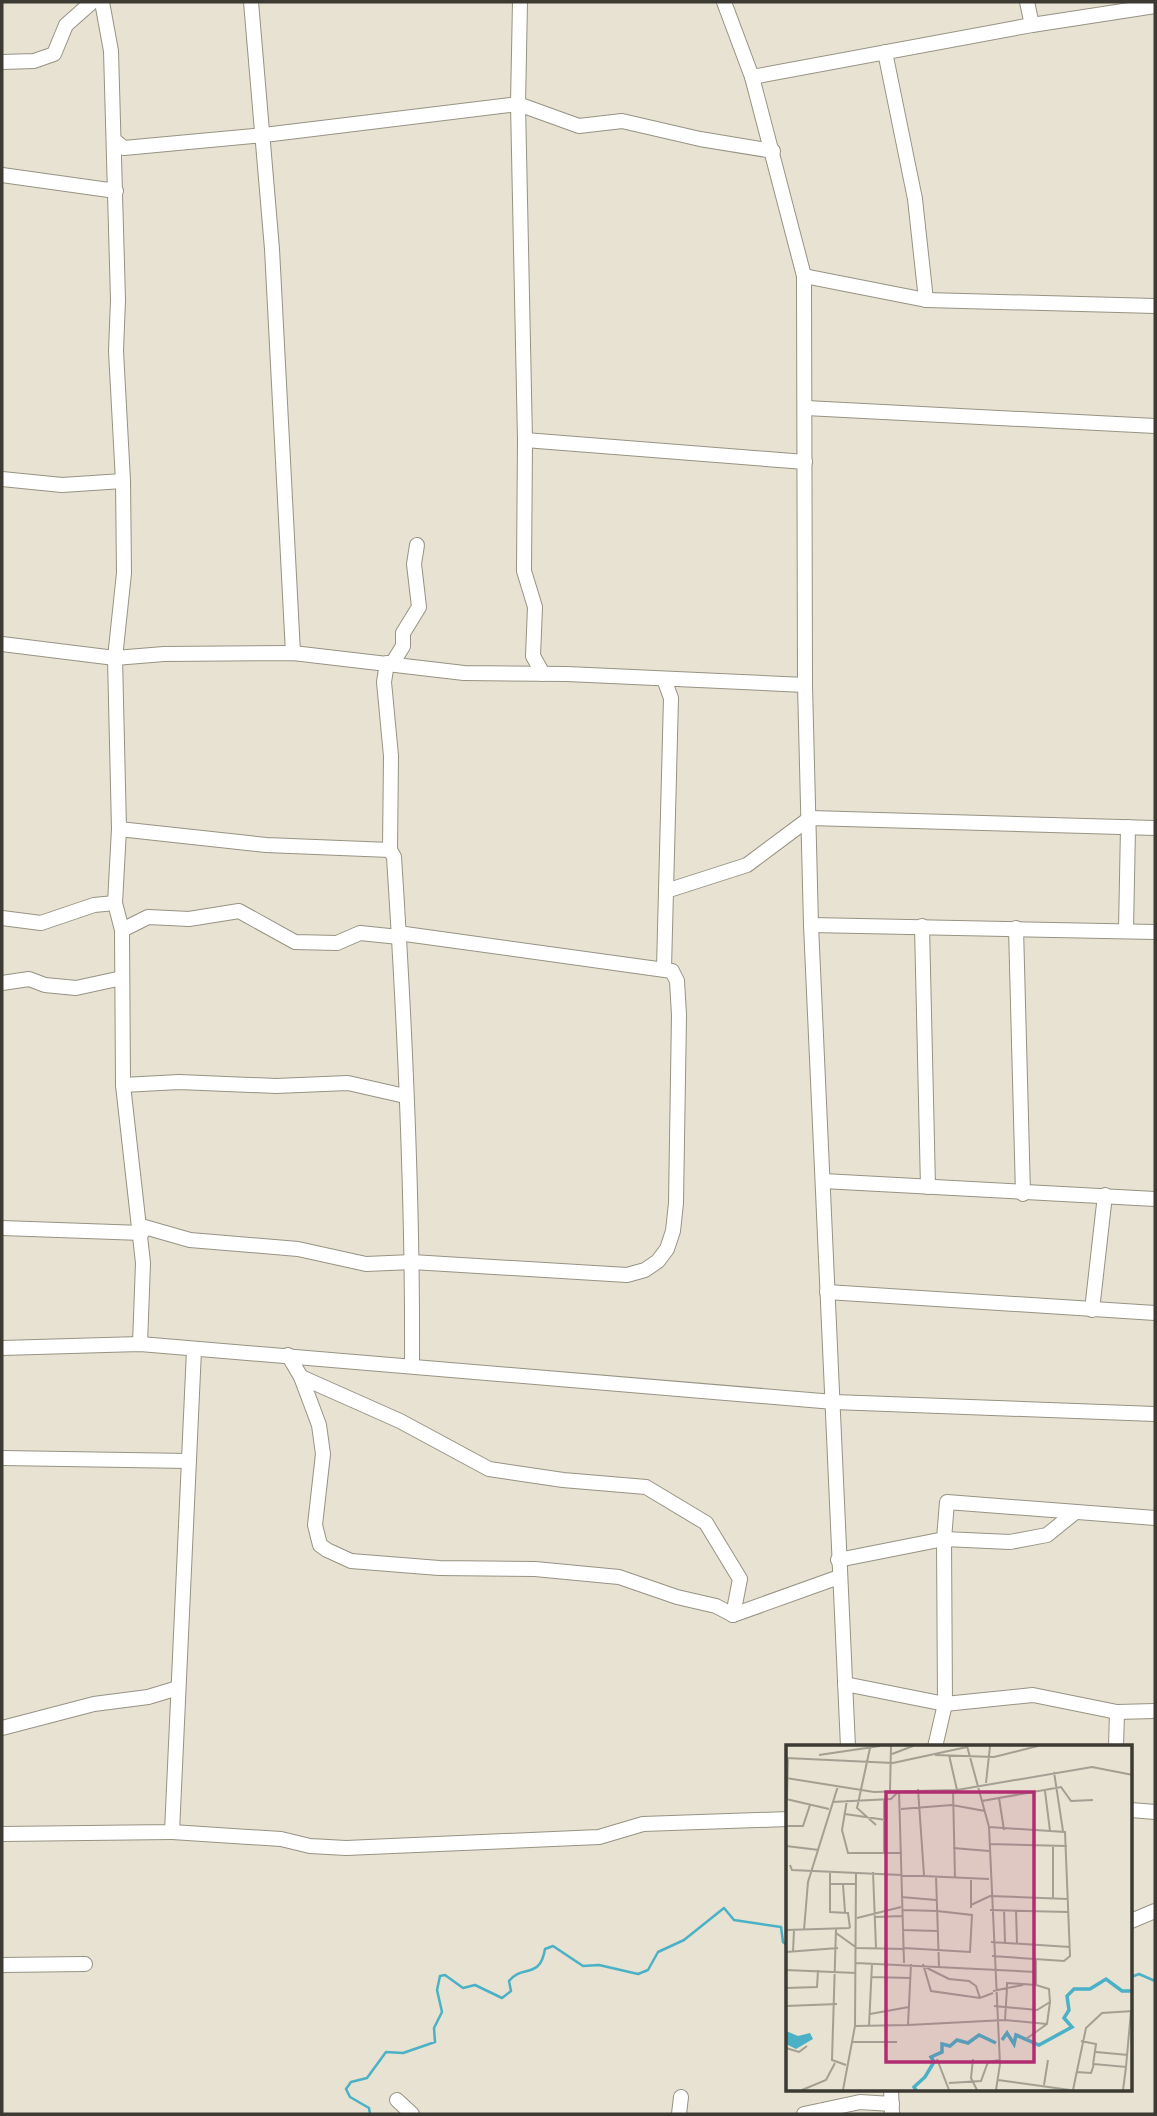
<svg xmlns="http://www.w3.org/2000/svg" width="1157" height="2116" viewBox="0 0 1157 2116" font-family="'Fira Sans',sans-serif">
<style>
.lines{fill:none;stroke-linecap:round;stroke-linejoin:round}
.stream{stroke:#4ab1c6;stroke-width:2.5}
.minor-casing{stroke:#979383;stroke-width:16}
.minor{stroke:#fff;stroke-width:14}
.inset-river{fill:none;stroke:#4ab1c6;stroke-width:3.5}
.inset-road{fill:none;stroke:#a39f92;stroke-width:2}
.view{fill:#b22c71;fill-opacity:0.15;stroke:#b22c71;stroke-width:3.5}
.inset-edge{fill:none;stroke:#3c3a33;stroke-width:3.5}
</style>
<rect width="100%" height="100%" fill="#e7e2d1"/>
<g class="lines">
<g class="stream">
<path d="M 1131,1977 L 1139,1974 L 1155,1981"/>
<path d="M 370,2114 L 369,2108 L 350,2097 L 346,2089 L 351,2082 L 367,2078 L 386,2052 L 403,2053 L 435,2042 L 434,2028 L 442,2012 L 437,1990 L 440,1976 L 445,1975 L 463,1988 L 475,1985 L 502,1998 L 511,1991 L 509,1981 C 522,1964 540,1980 545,1949 L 553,1946 L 583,1966 L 599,1965 L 638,1974 L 648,1970 L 658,1952 L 684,1940 L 724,1908 L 734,1920 L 781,1927 L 783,1942 L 788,1946"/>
</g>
<g class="minor-casing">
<g id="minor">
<path d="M 102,2 L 111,51 L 118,300 L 116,351 L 123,481 L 124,573 L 115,658 L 119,829 L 115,903 L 122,930 L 123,1085 L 143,1263 L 140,1344"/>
<path d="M 251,2 L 272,249 L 293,653"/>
<path d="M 520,2 L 518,104 L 525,440 L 524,571 L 535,607 L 533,656 L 543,674"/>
<path d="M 724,2 L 752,77 L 804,276 L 805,685 L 811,925 L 848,1747"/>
<path d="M 1027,2 L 1032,25"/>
<path d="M 885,52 L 915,199 L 926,300"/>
<path d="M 2,62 L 34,61 L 54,54 L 66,25 L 92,2"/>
<path d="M 752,77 L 1032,25 L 1155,6"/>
<path d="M 114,140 L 124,148 L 264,135 L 518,104 L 579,126 L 622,121 L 700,139 L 773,151"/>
<path d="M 2,175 L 116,191"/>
<path d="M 804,276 L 926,300 L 1155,306"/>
<path d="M 806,408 L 1155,426"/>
<path d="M 525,440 L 805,462"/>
<path d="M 2,479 L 62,485 L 123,481"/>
<path d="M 2,644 L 115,658 L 164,654 L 293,653 L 464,673 L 567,674 L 805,685"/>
<path d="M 387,663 L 384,682 L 391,756 L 390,850 L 394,857 C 405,1026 413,1197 412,1366"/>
<path d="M 392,664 L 403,646 L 403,633 L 419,607 L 414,564 L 417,545"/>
<path d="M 119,829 L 266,845 L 390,850"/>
<path d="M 666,891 L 747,865 L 810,818 L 1155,828"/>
<path d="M 2,918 L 41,923 L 94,905 L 115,903"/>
<path d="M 811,925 L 1155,932"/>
<path d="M 922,926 L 928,1187"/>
<path d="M 1016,928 L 1023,1194"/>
<path d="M 122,930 L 148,917 L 189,919 L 239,911 L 295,942 L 337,943 L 360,933 L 399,937"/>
<path d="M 1126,930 L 1128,827"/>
<path d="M 664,968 L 671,698 L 664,679"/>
<path d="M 2,983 L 29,979 L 45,985 L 76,988 L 122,978"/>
<path d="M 123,1085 L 179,1082 L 276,1086 L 348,1083 L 405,1096"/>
<path d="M 823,1181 L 1155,1199"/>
<path d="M 141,1226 L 190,1240 L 298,1249 L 366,1264 L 412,1262 L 627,1275 L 645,1270 L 658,1261 L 667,1249 L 673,1231 L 676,1203 L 679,1015 L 677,981 L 672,971 L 398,933"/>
<path d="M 2,1228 L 142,1233"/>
<path d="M 827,1292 L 1155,1313"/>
<path d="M 1092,1310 L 1105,1195"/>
<path d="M 2,1348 L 140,1344 L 834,1402 L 1155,1414"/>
<path d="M 288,1355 L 301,1377 L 319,1425 L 323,1454 L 315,1525 L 320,1545 L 327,1550 L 351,1561 L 439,1568 L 535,1569 L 619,1577 L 677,1597 L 716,1606 L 733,1615 L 839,1577"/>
<path d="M 301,1377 L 400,1421 L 489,1469 L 563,1480 L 646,1487 L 706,1523 L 740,1579 L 733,1615"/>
<path d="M 2,1458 L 189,1461"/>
<path d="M 838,1560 L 944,1539 L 947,1502 L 1155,1518"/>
<path d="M 845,1684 L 945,1704 L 1033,1695 L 1117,1712 L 1155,1711"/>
<path d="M 2,1728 L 94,1704 L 148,1697 L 178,1688"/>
<path d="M 935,1747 L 945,1704 L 944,1539 L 1010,1542 L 1047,1535 L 1073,1514"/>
<path d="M 1116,1747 L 1117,1712"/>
<path d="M 1131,1810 L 1155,1812"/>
<path d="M 172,1832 L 281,1839 L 310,1846 L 346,1848 L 599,1837 L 643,1824 L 788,1819"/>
<path d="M 2,1834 L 172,1832 L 194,1350"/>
<path d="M 1131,1921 L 1155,1911"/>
<path d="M 2,1965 L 85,1964"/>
<path d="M 891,2090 L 892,2114"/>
<path d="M 397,2100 L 412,2114"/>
<path d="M 679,2114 L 681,2097"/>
<path d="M 804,2114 L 860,2102 L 892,2104"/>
</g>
</g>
<use href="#minor" class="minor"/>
</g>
<g transform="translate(786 1745)">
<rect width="346" height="346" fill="#e7e2d1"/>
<path d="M 0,286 L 12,291 L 24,288 L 27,294 L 10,304 L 0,299 Z" fill="#4ab1c6"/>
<path class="inset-river" d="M 216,295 L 221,288 L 228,299 L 230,290 L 253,300 L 286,282 L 278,273 L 283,265 L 281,251 L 288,244 L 304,244 L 320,234 L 336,246 L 347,246M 130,345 L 128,342 L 139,332 L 148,317 L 145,312 L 156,307 L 156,299 L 164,301 L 171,295 L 182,298 L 193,290 L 210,298"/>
<path class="inset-road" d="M 181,1 L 203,82 L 214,319 L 210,345M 84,3 L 71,63 L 90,80M 106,9 L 127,1M 33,10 L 94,1M 149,10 L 208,12 L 252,1M 163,10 L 171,45M 0,13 L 107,18 L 181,2M 268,27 L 277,86M 0,33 L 88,47 L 171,45 L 306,22 L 347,30M 200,38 L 204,1M 132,44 L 138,130M 167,45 L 169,133M 104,46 L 105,1M 113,46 L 118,218M 259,46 L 264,86M 213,53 L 218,85M 0,54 L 43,64M 1,54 L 2,14M 61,55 L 56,85 L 62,108 L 116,108M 196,56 L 275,42 L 285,56 L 307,55M 46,57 L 105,54 L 112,47M 115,64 L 166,60 L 199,66M 59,69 L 100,75M 0,81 L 17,81 L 24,60M 203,82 L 279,87 L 284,211 L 278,216 L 206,211M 203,99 L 281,101M 0,101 L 33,105M 267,101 L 267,153M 167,103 L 203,106M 98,107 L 98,55M 4,120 L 6,125 L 203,134M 44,127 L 44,167 L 62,168 L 64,183M 87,127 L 90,203M 150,131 L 153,221M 185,133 L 185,163M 44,139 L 70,139M 57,140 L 59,167M 115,152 L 150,155M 185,160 L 204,151 L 282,154M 116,165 L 151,166M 204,165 L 282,167M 218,165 L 219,198M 230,165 L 231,199M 89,172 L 116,171M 71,173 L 115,162M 50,184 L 46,315 L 60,320M 0,185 L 64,183M 18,185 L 22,137 L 52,41M 116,185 L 152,186M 50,188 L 71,203 L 118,204M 205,197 L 284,202M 118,203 L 184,207 L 186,170 L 151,166M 0,207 L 52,203M 7,207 L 8,185M 70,218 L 250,227M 137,219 L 145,246 L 194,253 L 207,248M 139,222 L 163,234 L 183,236 L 190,241 L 194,253M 0,225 L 70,228M 86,232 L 124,233M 0,243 L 31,242 L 32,225M 207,246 L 221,243 L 221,238 L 250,240M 0,261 L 51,259M 208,261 L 251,265 L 264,257 L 263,244 L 250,240 L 250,214M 84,269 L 123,262M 219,275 L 221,243 L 237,240M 122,280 L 219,275 L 261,279M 69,281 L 122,280 L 125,219M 83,281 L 86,219M 240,294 L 261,279 L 264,257M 295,296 L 310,299 L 307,320M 67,297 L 111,297M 0,303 L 13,307 L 21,301M 310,307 L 342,310M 151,314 L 163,345M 187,314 L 185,333 L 191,345M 290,327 L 305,328 L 308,319 L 340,322 L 345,266M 212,335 L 284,345M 163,338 L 195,336 L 202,317 L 214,315M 258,340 L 262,315M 16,345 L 40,335 L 49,318M 57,345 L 69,281 L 70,128M 287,345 L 300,283 L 316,268 L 347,266M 337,345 L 340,322"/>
<path class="view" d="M 100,47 L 248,47 L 248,317 L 100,317 Z"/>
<rect width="346" height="346" class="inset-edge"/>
</g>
<rect width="1157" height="2116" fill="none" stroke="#3c3a33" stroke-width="7"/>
</svg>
